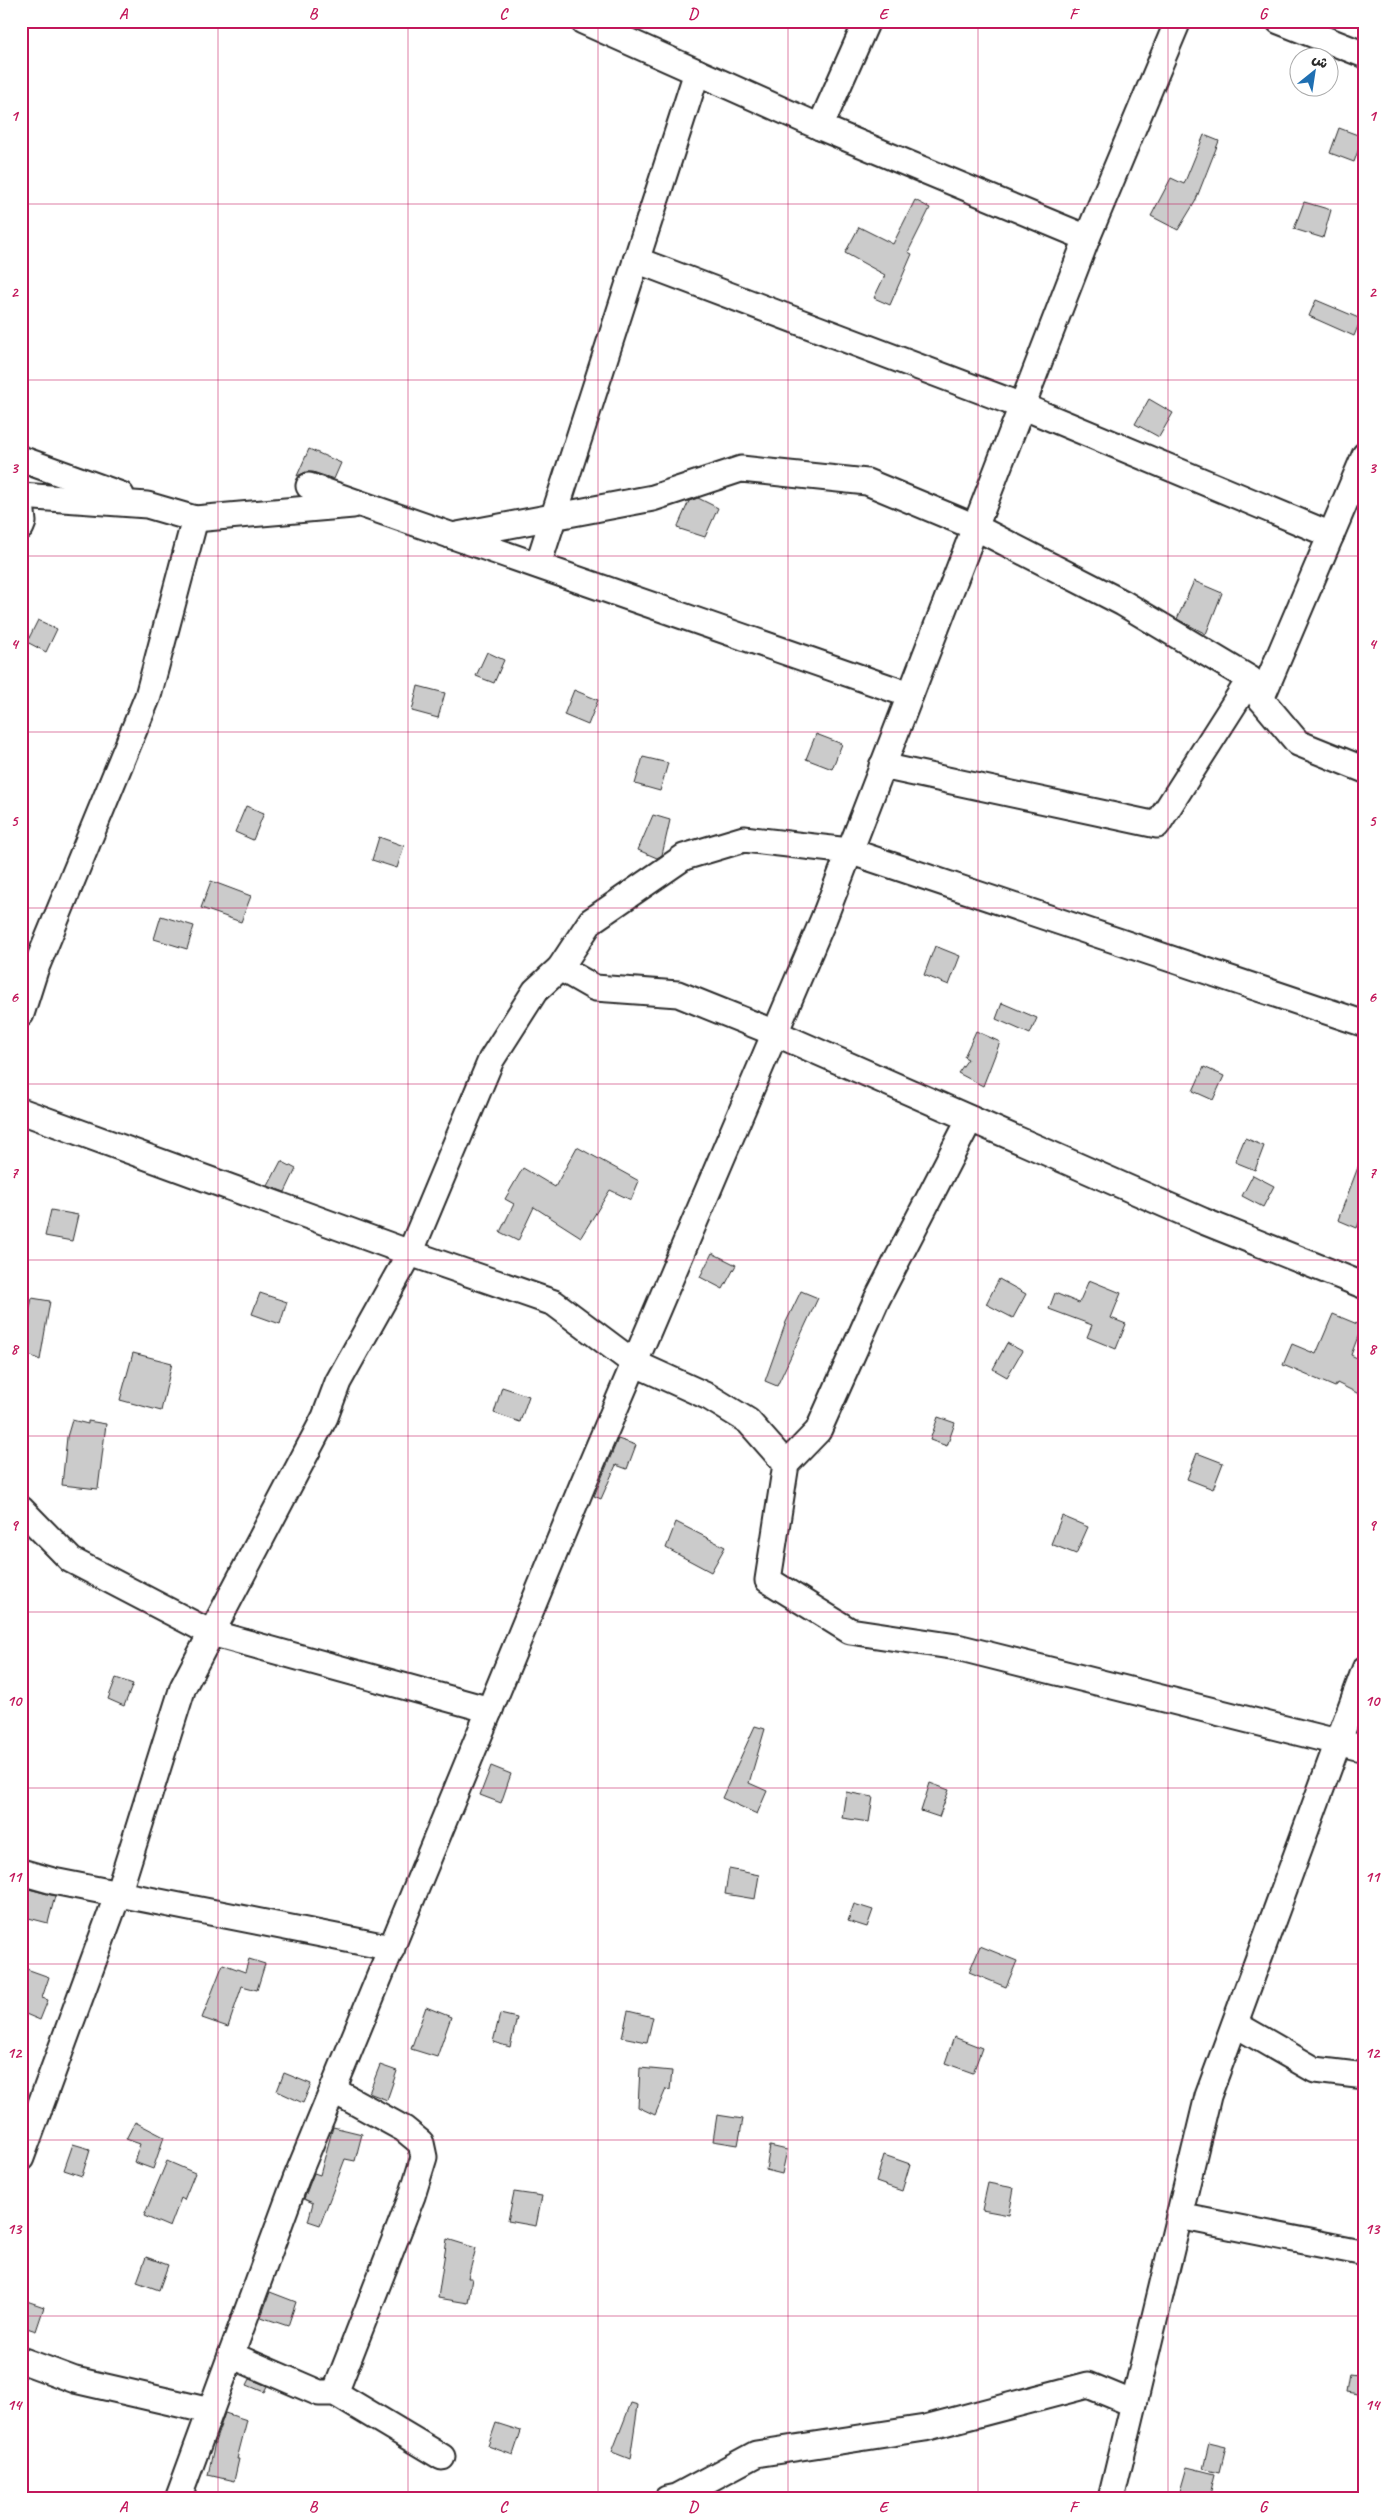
<svg xmlns="http://www.w3.org/2000/svg" width="1386" height="2520" viewBox="0 0 1386 2520" font-family="Caveat,'Playpen Sans Arabic',sans-serif">
<style>
.building{fill:#cbcbcb;stroke:#2b2b2b}
.lines{fill:none;stroke-linecap:round;stroke-linejoin:round}
.minor-casing{stroke:#2b2b2b;stroke-width:29}
.minor{stroke:#fff;stroke-width:25}
.grid{fill:none;stroke:#c2185b;stroke-width:1;stroke-opacity:0.55}
.neatline{fill:none;stroke:#c2185b;stroke-width:2}
.grid-label{font-size:16px;text-anchor:middle;font-weight:bold;fill:#c2185b}
</style>
<rect width="100%" height="100%" fill="#fff"/>
<filter id="ink" filterUnits="userSpaceOnUse"><feTurbulence type="fractalNoise" baseFrequency=".02" numOctaves="2"/><feDisplacementMap in="SourceGraphic" scale="10" xChannelSelector="R" yChannelSelector="G"/><feConvolveMatrix kernelMatrix="1 2 1 2 8 2 1 2 1" color-interpolation-filters="sRGB"/></filter>
<g filter="url(#ink)">
<g class="building">
<path d="M 1339,128 L 1363,137 L 1354,162 L 1330,153 Z"/>
<path d="M 1204,135 L 1219,141 L 1195,202 L 1178,230 L 1151,216 L 1171,178 L 1184,184 Z"/>
<path d="M 915,200 L 930,208 L 908,252 L 912,254 L 890,305 L 874,298 L 885,275 L 845,253 L 859,227 L 893,244 Z"/>
<path d="M 1304,202 L 1331,210 L 1323,238 L 1294,229 Z"/>
<path d="M 1316,300 L 1361,319 L 1354,336 L 1309,316 Z"/>
<path d="M 1149,399 L 1173,413 L 1159,437 L 1135,424 Z"/>
<path d="M 309,449 L 341,463 L 334,479 L 313,472 L 306,472 L 297,476 Z"/>
<path d="M 698,498 L 718,508 L 705,537 L 677,528 L 689,501 Z"/>
<path d="M 1194,581 L 1222,593 L 1206,634 L 1177,619 Z"/>
<path d="M 38,620 L 57,629 L 46,652 L 27,642 Z"/>
<path d="M 487,652 L 504,660 L 494,683 L 476,676 Z"/>
<path d="M 418,686 L 445,693 L 438,718 L 412,711 Z"/>
<path d="M 574,690 L 598,700 L 588,725 L 564,715 Z"/>
<path d="M 816,734 L 842,744 L 832,769 L 806,759 Z"/>
<path d="M 643,757 L 668,763 L 660,791 L 635,784 Z"/>
<path d="M 246,806 L 264,813 L 253,840 L 235,832 Z"/>
<path d="M 653,815 L 670,820 L 662,855 L 657,858 L 638,850 Z"/>
<path d="M 379,837 L 404,846 L 397,868 L 372,860 Z"/>
<path d="M 211,881 L 251,896 L 241,922 L 201,908 Z"/>
<path d="M 161,916 L 194,926 L 187,949 L 154,939 Z"/>
<path d="M 935,946 L 960,956 L 949,985 L 924,975 Z"/>
<path d="M 1002,1003 L 1037,1018 L 1030,1034 L 996,1019 Z"/>
<path d="M 976,1031 L 1000,1042 L 983,1086 L 958,1073 L 968,1059 L 964,1057 Z"/>
<path d="M 1204,1067 L 1224,1076 L 1213,1100 L 1193,1091 Z"/>
<path d="M 1245,1138 L 1264,1146 L 1255,1170 L 1235,1162 Z"/>
<path d="M 577,1147 L 639,1181 L 631,1200 L 610,1190 L 581,1237 L 534,1207 L 518,1241 L 500,1232 L 514,1204 L 505,1199 L 523,1168 L 555,1187 Z"/>
<path d="M 1363,1154 L 1365,1207 L 1357,1228 L 1338,1220 Z"/>
<path d="M 281,1161 L 296,1169 L 285,1192 L 268,1186 Z"/>
<path d="M 1253,1175 L 1274,1186 L 1263,1207 L 1242,1196 Z"/>
<path d="M 51,1210 L 78,1215 L 72,1241 L 45,1236 Z"/>
<path d="M 712,1253 L 736,1265 L 723,1289 L 700,1277 Z"/>
<path d="M 999,1279 L 1026,1294 L 1013,1318 L 986,1304 Z"/>
<path d="M 1089,1280 L 1121,1293 L 1111,1318 L 1126,1324 L 1116,1349 L 1087,1337 L 1092,1325 L 1049,1309 L 1055,1293 L 1079,1303 Z"/>
<path d="M 801,1291 L 818,1298 L 777,1386 L 765,1381 L 786,1322 Z"/>
<path d="M 260,1293 L 287,1302 L 280,1324 L 252,1314 Z"/>
<path d="M 32,1298 L 50,1301 L 40,1360 L 21,1351 L 21,1310 L 29,1312 Z"/>
<path d="M 1333,1314 L 1362,1326 L 1351,1355 L 1365,1362 L 1365,1397 L 1337,1383 L 1335,1387 L 1283,1365 L 1292,1344 L 1316,1354 Z"/>
<path d="M 1007,1343 L 1022,1351 L 1007,1377 L 993,1369 Z"/>
<path d="M 133,1353 L 172,1363 L 161,1411 L 120,1400 Z"/>
<path d="M 502,1387 L 529,1396 L 520,1422 L 494,1413 Z"/>
<path d="M 938,1417 L 955,1423 L 947,1446 L 930,1440 Z"/>
<path d="M 72,1420 L 88,1424 L 88,1421 L 106,1424 L 98,1489 L 62,1485 L 67,1437 Z"/>
<path d="M 618,1439 L 636,1445 L 627,1469 L 616,1465 L 601,1499 L 594,1496 Z"/>
<path d="M 1197,1453 L 1223,1463 L 1213,1489 L 1187,1479 Z"/>
<path d="M 1062,1516 L 1088,1527 L 1076,1554 L 1051,1544 Z"/>
<path d="M 676,1522 L 725,1547 L 711,1572 L 666,1548 Z"/>
<path d="M 116,1678 L 133,1684 L 124,1706 L 108,1699 Z"/>
<path d="M 755,1726 L 765,1729 L 749,1783 L 767,1791 L 757,1814 L 722,1798 Z"/>
<path d="M 491,1766 L 511,1774 L 501,1803 L 480,1795 Z"/>
<path d="M 930,1783 L 949,1790 L 939,1817 L 921,1811 Z"/>
<path d="M 846,1792 L 873,1797 L 869,1822 L 842,1818 Z"/>
<path d="M 729,1869 L 759,1875 L 755,1899 L 725,1894 Z"/>
<path d="M 21,1887 L 55,1896 L 48,1923 L 21,1916 Z"/>
<path d="M 854,1904 L 873,1910 L 867,1927 L 848,1921 Z"/>
<path d="M 980,1946 L 1017,1961 L 1006,1987 L 969,1972 Z"/>
<path d="M 249,1959 L 265,1964 L 257,1990 L 242,1986 L 228,2027 L 202,2018 L 223,1964 L 245,1972 Z"/>
<path d="M 21,1967 L 49,1977 L 42,1998 L 48,2000 L 40,2020 L 21,2012 Z"/>
<path d="M 426,2007 L 451,2017 L 437,2057 L 411,2049 Z"/>
<path d="M 628,2011 L 653,2017 L 647,2042 L 622,2037 Z"/>
<path d="M 500,2014 L 517,2018 L 510,2047 L 493,2042 Z"/>
<path d="M 954,2037 L 982,2048 L 973,2073 L 945,2063 Z"/>
<path d="M 380,2065 L 397,2071 L 387,2100 L 369,2093 Z"/>
<path d="M 640,2068 L 672,2071 L 670,2090 L 666,2089 L 655,2115 L 638,2107 Z"/>
<path d="M 284,2073 L 311,2084 L 303,2103 L 277,2091 Z"/>
<path d="M 717,2115 L 743,2119 L 738,2145 L 713,2141 Z"/>
<path d="M 135,2122 L 164,2137 L 153,2169 L 134,2162 L 140,2144 L 126,2139 Z"/>
<path d="M 333,2127 L 362,2134 L 355,2161 L 345,2159 L 320,2225 L 308,2221 L 313,2203 L 304,2199 L 314,2173 L 320,2175 Z"/>
<path d="M 73,2144 L 90,2149 L 82,2176 L 64,2170 Z"/>
<path d="M 770,2146 L 787,2150 L 782,2174 L 766,2170 Z"/>
<path d="M 884,2155 L 910,2164 L 902,2191 L 876,2182 Z"/>
<path d="M 167,2161 L 195,2173 L 184,2200 L 181,2198 L 170,2227 L 144,2216 Z"/>
<path d="M 988,2183 L 1014,2188 L 1009,2215 L 982,2210 Z"/>
<path d="M 514,2192 L 542,2196 L 536,2226 L 508,2221 Z"/>
<path d="M 447,2239 L 476,2248 L 468,2278 L 472,2278 L 468,2303 L 438,2298 Z"/>
<path d="M 146,2257 L 168,2265 L 159,2290 L 137,2282 Z"/>
<path d="M 270,2292 L 296,2302 L 288,2326 L 261,2317 Z"/>
<path d="M 21,2299 L 44,2307 L 36,2331 L 21,2326 Z"/>
<path d="M 1349,2374 L 1365,2376 L 1365,2395 L 1346,2392 Z"/>
<path d="M 250,2379 L 267,2386 L 264,2392 L 247,2385 Z"/>
<path d="M 631,2403 L 638,2405 L 630,2459 L 612,2452 Z"/>
<path d="M 225,2413 L 247,2420 L 237,2459 L 239,2459 L 234,2481 L 208,2475 L 215,2442 Z"/>
<path d="M 496,2423 L 521,2431 L 513,2455 L 488,2446 Z"/>
<path d="M 1209,2443 L 1226,2447 L 1220,2472 L 1203,2468 Z"/>
<path d="M 1187,2467 L 1215,2474 L 1209,2499 L 1192,2499 L 1179,2495 Z"/>
</g>
<g class="lines">
<g class="minor-casing">
<g id="minor">
<path d="M 583,21 L 820,127 L 1087,238"/>
<path d="M 1279,21 L 1365,55"/>
<path d="M 820,127 L 867,21"/>
<path d="M 636,260 L 1022,406 L 1331,535"/>
<path d="M 21,459 L 121,495"/>
<path d="M 309,486 L 910,695"/>
<path d="M 21,496 L 147,505 L 195,519 L 353,505"/>
<path d="M 21,502 L 23,522 L 21,527"/>
<path d="M 452,536 L 653,498 L 741,469 L 867,482 L 975,527 L 1123,603 L 1250,679 L 1157,825 L 882,766"/>
<path d="M 538,565 L 697,72"/>
<path d="M 1254,685 L 1261,699 L 1298,743 L 1365,770"/>
<path d="M 1261,699 L 1365,455"/>
<path d="M 560,968 L 595,988 L 678,994 L 775,1033 L 1203,1221 L 1365,1286"/>
<path d="M 21,1014 L 35,970 L 148,696 L 195,519"/>
<path d="M 21,1111 L 410,1253 L 554,1303 L 634,1363 L 709,1397 L 748,1421 L 786,1464"/>
<path d="M 970,1119 L 877,1299 L 818,1431 L 786,1464 L 768,1580 L 850,1631 L 957,1647 L 1365,1749"/>
<path d="M 21,1509 L 71,1560 L 211,1633 L 490,1710"/>
<path d="M 21,1872 L 53,1881 L 392,1948"/>
<path d="M 1235,2024 L 1315,2070 L 1365,2076"/>
<path d="M 333,2090 L 404,2129 L 421,2143 L 424,2157 L 412,2196 L 335,2393"/>
<path d="M 21,2158 L 118,1894 L 183,1687 L 325,1417 L 338,1382 L 410,1253 L 491,1060 L 535,991 L 560,968 L 591,921 L 684,857 L 744,839 L 849,851 L 1365,1024"/>
<path d="M 1179,2216 L 1365,2253"/>
<path d="M 231,2355 L 319,2393 L 335,2393 L 442,2457"/>
<path d="M 21,2360 L 75,2380 L 210,2411"/>
<path d="M 178,2499 L 296,2179 L 582,1486 L 824,918 L 1087,238 L 1178,21"/>
<path d="M 667,2499 L 676,2497 L 756,2454 L 925,2428 L 1088,2385 L 1134,2404"/>
<path d="M 1111,2499 L 1208,2096 L 1365,1669"/>
</g>
</g>
<use href="#minor" class="minor"/>
</g>
</g>
<path class="grid" d="M 218,21 L 218,2499M 408,21 L 408,2499M 598,21 L 598,2499M 788,21 L 788,2499M 978,21 L 978,2499M 1168,21 L 1168,2499M 21,204 L 1365,204M 21,380 L 1365,380M 21,556 L 1365,556M 21,732 L 1365,732M 21,908 L 1365,908M 21,1084 L 1365,1084M 21,1260 L 1365,1260M 21,1436 L 1365,1436M 21,1612 L 1365,1612M 21,1788 L 1365,1788M 21,1964 L 1365,1964M 21,2140 L 1365,2140M 21,2316 L 1365,2316"/>
<rect width="1386" height="2520" fill="none" stroke="#fff" stroke-width="55"/>
<g transform="translate(1314 72) rotate(30)"><circle r="24" fill="#ffffff" stroke="#aaaaaa"/>
<path d="M0-4L9 19L0 12L-9 19Z" fill="#1f6fb2"/>
<text y="-8" font-size="14" font-weight="bold" text-anchor="middle" fill="#2b2b2b">ش</text>
</g>
<rect x="28" y="28" width="1330" height="2464" class="neatline"/>
<g class="grid-label">
<text x="123" y="19">A</text>
<text x="313" y="19">B</text>
<text x="503" y="19">C</text>
<text x="693" y="19">D</text>
<text x="883" y="19">E</text>
<text x="1073" y="19">F</text>
<text x="1263" y="19">G</text>
<text x="14" y="121">1</text>
<text x="1372" y="121">1</text>
<text x="14" y="297">2</text>
<text x="1372" y="297">2</text>
<text x="14" y="473">3</text>
<text x="1372" y="473">3</text>
<text x="14" y="649">4</text>
<text x="1372" y="649">4</text>
<text x="14" y="826">5</text>
<text x="1372" y="826">5</text>
<text x="14" y="1002">6</text>
<text x="1372" y="1002">6</text>
<text x="14" y="1178">7</text>
<text x="1372" y="1178">7</text>
<text x="14" y="1354">8</text>
<text x="1372" y="1354">8</text>
<text x="14" y="1530">9</text>
<text x="1372" y="1530">9</text>
<text x="14" y="1706">10</text>
<text x="1372" y="1706">10</text>
<text x="14" y="1882">11</text>
<text x="1372" y="1882">11</text>
<text x="14" y="2058">12</text>
<text x="1372" y="2058">12</text>
<text x="14" y="2234">13</text>
<text x="1372" y="2234">13</text>
<text x="14" y="2410">14</text>
<text x="1372" y="2410">14</text>
<text x="123" y="2512">A</text>
<text x="313" y="2512">B</text>
<text x="503" y="2512">C</text>
<text x="693" y="2512">D</text>
<text x="883" y="2512">E</text>
<text x="1073" y="2512">F</text>
<text x="1263" y="2512">G</text>
</g>
</svg>
